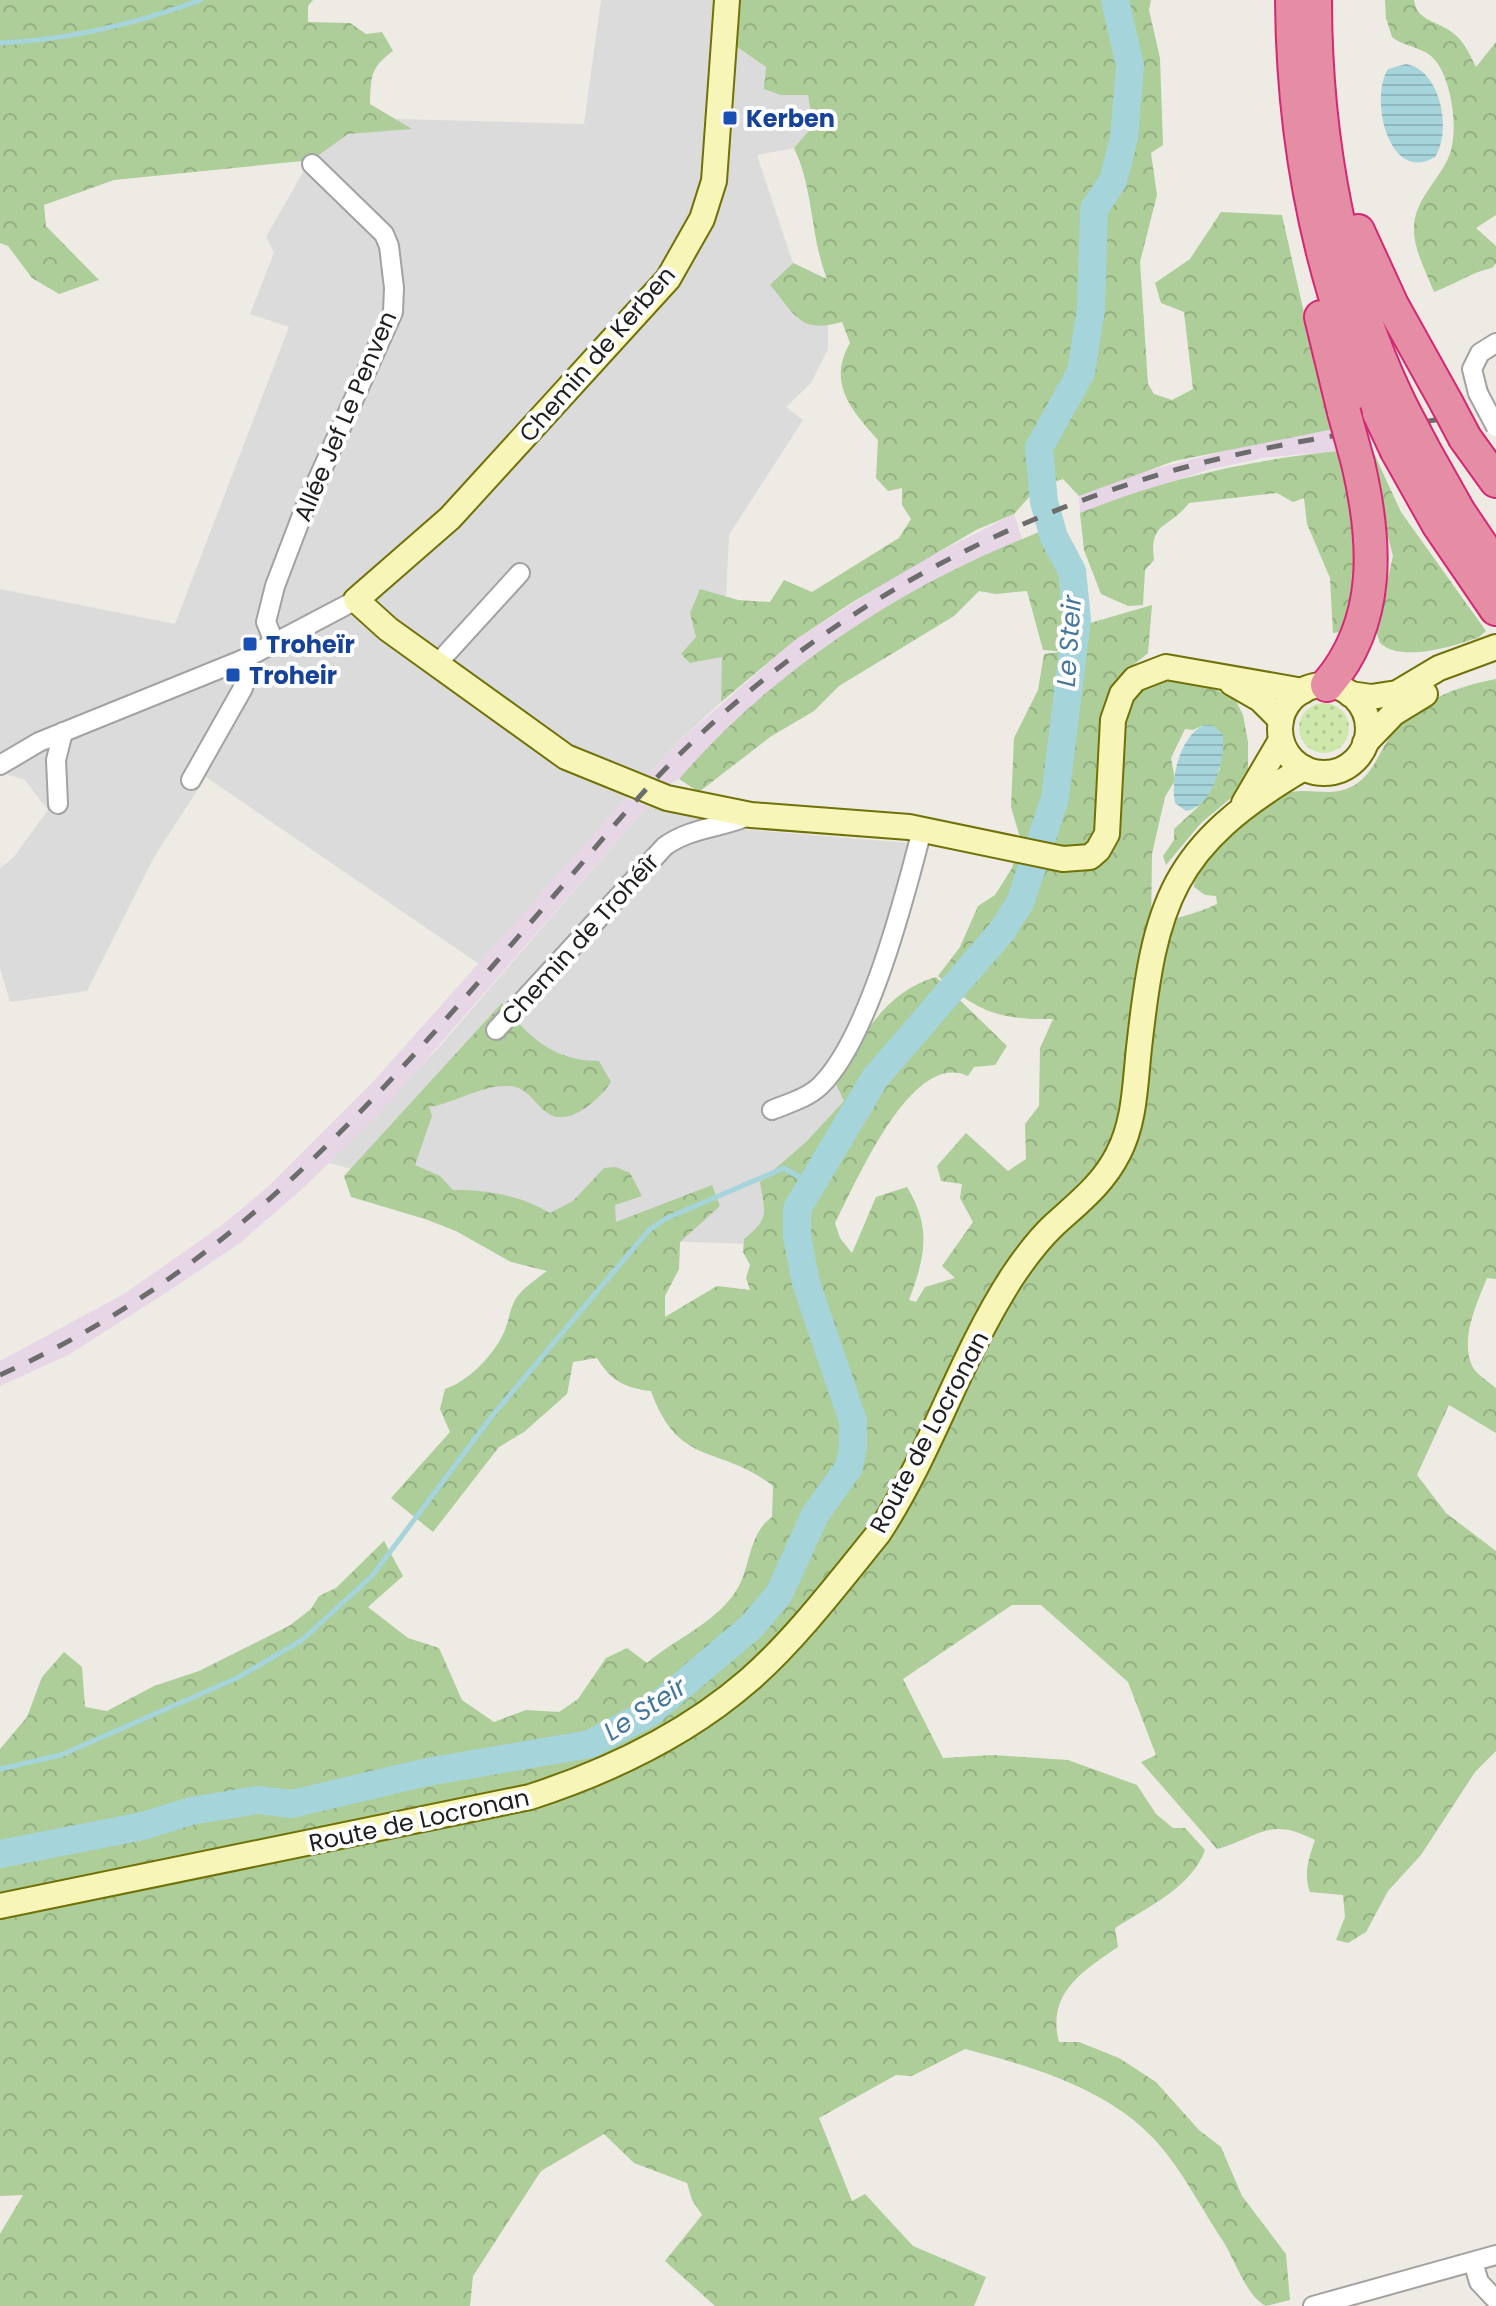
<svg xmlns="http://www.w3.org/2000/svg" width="1496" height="2306" viewBox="0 0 1496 2306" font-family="Poppins,sans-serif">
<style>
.residential{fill:#dcdbdb}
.railway{fill:#e7d6e6}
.grass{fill:url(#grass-dots)}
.forest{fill:url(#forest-crowns)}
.water{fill:url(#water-rules)}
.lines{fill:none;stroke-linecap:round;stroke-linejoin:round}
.stream{stroke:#a5d4db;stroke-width:5}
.river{stroke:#a5d4db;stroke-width:28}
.street-casing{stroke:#a2a2a2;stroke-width:22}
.secondary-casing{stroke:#707207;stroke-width:28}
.highway-casing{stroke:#d52873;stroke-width:36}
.street{stroke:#fff;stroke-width:18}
.secondary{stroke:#f8f5b8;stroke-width:24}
.highway{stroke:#e48da5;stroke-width:32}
.rail{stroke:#6c6c6c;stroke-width:5;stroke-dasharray:16 16;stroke-linecap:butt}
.street-bridge-casing{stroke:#a2a2a2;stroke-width:22;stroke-linecap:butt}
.highway-bridge-casing{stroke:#d52873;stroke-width:36;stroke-linecap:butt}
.street-bridge{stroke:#fff;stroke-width:18}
.highway-bridge{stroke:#e48da5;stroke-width:32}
.transit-dot{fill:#1a4fb4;stroke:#fff;stroke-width:3}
.labels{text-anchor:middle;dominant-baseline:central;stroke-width:8;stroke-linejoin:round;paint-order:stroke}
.transit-label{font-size:24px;font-weight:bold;fill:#164399;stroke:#fff;text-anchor:start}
.street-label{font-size:24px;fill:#1e1e1e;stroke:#fff}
.water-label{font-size:26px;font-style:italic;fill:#46789c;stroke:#fff}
</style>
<defs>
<pattern id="grass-dots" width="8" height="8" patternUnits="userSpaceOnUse" patternTransform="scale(2)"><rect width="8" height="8" fill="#cee8ab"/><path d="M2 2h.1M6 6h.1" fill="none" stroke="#b0c793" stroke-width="1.8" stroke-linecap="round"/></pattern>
<pattern id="forest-crowns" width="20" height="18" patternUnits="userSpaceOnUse" patternTransform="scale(2)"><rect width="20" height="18" fill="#adcd99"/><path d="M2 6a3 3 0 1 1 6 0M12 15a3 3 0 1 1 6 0" fill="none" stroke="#94b083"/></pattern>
<pattern id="water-rules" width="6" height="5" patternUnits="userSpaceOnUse" patternTransform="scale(2)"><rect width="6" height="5" fill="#a5d4db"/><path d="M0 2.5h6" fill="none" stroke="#8eb6bc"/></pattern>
</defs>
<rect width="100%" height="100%" fill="#eeeae4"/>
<g class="residential">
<path d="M 601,0 L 729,0 L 739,18 L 737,47 L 766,67 L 781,95 L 808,95 L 813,127 L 794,148 L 757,155 L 793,263 L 828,280 L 828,349 L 811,383 L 786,407 L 803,420 L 729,535 L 721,702 L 676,744 L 479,964 L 206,777 L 154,857 L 87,991 L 10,1002 L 0,968 L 0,868 L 13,858 L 48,810 L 25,780 L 0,772 L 0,589 L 175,624 L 289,327 L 250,314 L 274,253 L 266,237 L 326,132 L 398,119 L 584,124 Z"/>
<path d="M 647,806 L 739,829 L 910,843 L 856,1092 L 755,1244 L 620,1240 L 329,1163 L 441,1045 Z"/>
</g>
<g class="railway">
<path d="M 1339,428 L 1346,450 L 1262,458 L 1207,470 L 1080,513 L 1079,496 L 1130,475 L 1250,445 Z"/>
<path d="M 1014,514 L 1022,539 L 951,571 L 835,641 L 721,735 L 679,779 L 666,786 L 642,782 L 676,744 L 795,640 L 913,565 Z"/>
<path d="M 626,798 L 647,806 L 380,1113 L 301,1190 L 240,1243 L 167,1292 L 68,1355 L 0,1386 L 0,1361 L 124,1294 L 221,1226 L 269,1186 L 372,1083 Z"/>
</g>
<circle class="grass" cx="1324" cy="728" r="25"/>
<g class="forest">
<path d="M 0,0 L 313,0 L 308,6 L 308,22 L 350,23 L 366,34 L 382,32 L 393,51 C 370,68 371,76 370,104 L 412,129 L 348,134 L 312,160 L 114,180 L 44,205 L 46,226 L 99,280 L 59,294 L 32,278 L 8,246 L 0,243 Z"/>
<path d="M 729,0 L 1151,0 L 1149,10 L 1160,58 L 1163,145 L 1151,153 L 1157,195 L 1140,262 L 1148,384 L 1154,394 L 1172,400 L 1193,389 L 1184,312 L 1161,303 L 1155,283 L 1190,259 L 1221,212 L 1282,215 L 1317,371 L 1339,428 L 1174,461 L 1079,496 L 1063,479 L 1037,488 L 1014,514 L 976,530 L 851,603 L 795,640 L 721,702 L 722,657 L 690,663 L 681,654 L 696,637 L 690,613 L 700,589 L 738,600 L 770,602 L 784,580 L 812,592 L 899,538 L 911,519 L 902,505 L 902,488 L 888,491 L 876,478 L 878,440 C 851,410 827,383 850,343 L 842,322 C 799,334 796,315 770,285 L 793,263 L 827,279 C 810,236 814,189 794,148 L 813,126 L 808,95 L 781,95 L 764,89 L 766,67 L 737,47 L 739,18 Z"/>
<path d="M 1385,0 L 1414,0 C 1417,22 1439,21 1453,33 C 1464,41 1470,55 1476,67 L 1496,42 L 1496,215 L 1476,228 L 1496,246 L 1496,263 L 1492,268 C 1471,272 1454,285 1434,292 C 1426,271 1413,249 1414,227 C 1415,196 1444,177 1451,150 C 1458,125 1451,79 1435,60 C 1425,47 1404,47 1392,37 L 1386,18 Z"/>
<path d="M 1371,447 L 1401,512 L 1486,631 L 1479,637 C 1455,646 1401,663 1380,643 L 1376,631 L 1393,556 L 1364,448 Z"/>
<path d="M 1338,451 L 1349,470 L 1359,576 L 1347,631 L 1333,633 L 1330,578 L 1307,524 L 1304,498 L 1293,502 L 1277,493 L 1189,503 C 1168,530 1149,521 1154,560 L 1145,570 L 1143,605 L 1128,606 L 1101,594 L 1084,550 L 1080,513 C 1164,479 1248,460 1338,451 Z"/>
<path d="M 1048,529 L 1063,577 L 1069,652 L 1043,650 L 1027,591 L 996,594 L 979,591 L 954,616 L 839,686 L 814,711 L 770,737 L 699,792 L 679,779 C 776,667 910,580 1048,529 Z"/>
<path d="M 1152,605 L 1148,653 L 1132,666 L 1144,679 L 1187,676 L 1235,699 L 1243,715 L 1248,742 L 1248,772 L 1243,788 L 1201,823 L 1166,865 L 1163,856 L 1174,840 L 1174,829 L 1199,806 L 1220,769 L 1204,725 L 1193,730 L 1185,729 L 1171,758 L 1175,780 L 1165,797 L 1152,854 L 1151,928 C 1173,917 1195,915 1217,904 L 1216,896 L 1205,895 L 1194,887 C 1193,865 1269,797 1291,792 C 1312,788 1330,797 1351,787 C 1375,775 1379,749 1395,730 C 1420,700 1458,686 1496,679 L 1496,1279 L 1487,1278 C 1477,1303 1460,1338 1472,1366 C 1476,1374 1489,1382 1496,1388 L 1496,1433 L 1449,1405 L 1417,1475 L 1446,1513 L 1496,1551 L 1496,1751 L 1475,1772 L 1421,1855 L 1388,1891 L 1366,1932 L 1348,1943 L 1336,1940 L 1345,1917 L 1343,1895 L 1310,1892 C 1303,1874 1309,1858 1315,1840 C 1268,1816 1260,1837 1217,1849 L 1141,1762 L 1156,1755 L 1128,1682 L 1041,1605 L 1012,1605 L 903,1679 L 943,1758 L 993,1755 L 1068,1760 L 1137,1785 L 1156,1814 L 1173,1828 L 1185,1828 L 1205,1850 C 1192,1887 1146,1908 1115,1928 L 1118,1947 C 1083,1971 1046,1993 1059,2042 L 1079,2042 L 1119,2058 L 1156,2082 L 1199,2130 L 1221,2147 L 1242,2196 L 1286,2254 L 1290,2300 L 1266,2306 C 1246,2296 1235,2260 1223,2241 C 1201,2208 1181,2168 1155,2140 C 1107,2088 1030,2066 965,2049 L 912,2076 L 896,2075 L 819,2118 L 852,2201 L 865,2194 L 913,2246 L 986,2277 L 974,2306 L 715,2306 L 665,2261 L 702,2215 L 692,2200 L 687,2183 L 634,2163 L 604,2134 L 541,2171 L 473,2276 L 470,2306 L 0,2306 L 0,2234 L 23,2195 L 0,2196 L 0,1749 L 27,1717 L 42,1677 L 64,1652 L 82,1667 L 85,1707 L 107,1711 L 154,1686 L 199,1671 L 289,1626 L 311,1609 L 319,1596 L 336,1588 L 384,1541 L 403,1576 L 368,1607 L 408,1638 L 439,1648 L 462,1700 L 494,1722 L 526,1710 L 559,1712 L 578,1699 L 606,1658 L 627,1648 L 647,1663 C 675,1639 713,1624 734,1594 C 752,1570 746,1536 772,1517 L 773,1486 C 720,1444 679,1469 651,1391 C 625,1388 611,1381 597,1358 L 573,1362 L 567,1394 L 524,1432 L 499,1447 L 433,1532 L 391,1498 L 450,1432 L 440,1409 L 445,1389 C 469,1381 495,1354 505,1330 C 509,1320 510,1309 515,1300 C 521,1289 537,1279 547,1271 L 511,1262 L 456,1231 L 425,1219 L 351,1197 L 344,1176 L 502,1003 C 529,1038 554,1061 599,1061 L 611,1082 C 601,1098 570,1127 549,1114 C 533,1104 530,1087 508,1086 C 482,1085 455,1103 429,1107 L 432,1116 L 415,1165 L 440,1176 L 453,1190 C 490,1190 518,1195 550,1213 L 573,1201 L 604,1168 L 616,1167 L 630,1173 L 642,1196 L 615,1205 L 616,1222 L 712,1185 L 720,1206 L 680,1242 L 679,1269 L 665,1296 L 665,1317 L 717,1286 L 750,1290 L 746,1278 L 750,1265 L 743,1252 L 744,1239 C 770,1218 765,1214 760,1182 L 807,1141 L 844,1101 L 836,1084 C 859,1040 885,991 936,977 L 1007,1046 L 995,1065 L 974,1067 L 968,1076 C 911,1049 856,1184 835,1223 L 840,1238 L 852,1253 L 876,1197 L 907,1187 C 932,1228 925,1257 909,1300 L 916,1302 L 925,1287 L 955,1278 L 942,1266 L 973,1222 L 960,1198 L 962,1184 L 941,1181 L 937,1166 L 966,1133 L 1008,1171 L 1026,1159 L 1025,1124 L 1039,1106 L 1040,1048 L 1053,1019 C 999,1020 977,1012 938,976 L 960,947 L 978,906 L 995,895 L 1012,868 L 1021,841 L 1011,807 L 1014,738 L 1038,690 L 1044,654 L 1083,649 L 1090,623 Z"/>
</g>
<g class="water">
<path d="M 1406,64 C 1441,70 1452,131 1435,157 C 1389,185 1369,99 1388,69 Z"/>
<path d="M 1204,725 L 1214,726 L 1223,735 C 1225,757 1214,807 1186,811 L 1175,803 C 1170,778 1180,736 1204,725 Z"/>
</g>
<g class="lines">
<g class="stream">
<path d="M 0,43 C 70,40 135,24 201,0"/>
<path d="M 0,1769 L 61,1755 L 237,1678 L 302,1640 L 372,1576 L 492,1416 L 649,1230 L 665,1219 L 784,1168 L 812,1185"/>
</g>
<path class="river" d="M 0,1854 L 143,1826 L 191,1811 L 258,1800 L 292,1804 L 427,1772 L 590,1744 L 649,1713 L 751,1627 L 779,1594 L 815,1515 L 849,1467 L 853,1448 L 853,1421 L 806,1283 L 797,1236 L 797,1209 L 875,1078 L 1002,931 L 1020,903 L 1055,798 L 1077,619 L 1072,571 L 1054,537 L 1044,502 L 1039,448 L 1081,372 L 1091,309 L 1094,209 L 1113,181 L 1124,138 L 1130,66 L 1115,0"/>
<g class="street-casing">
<g id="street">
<path d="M 1478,393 L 1472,369 L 1480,353 L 1496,343"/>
<path d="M 275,644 L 266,622 L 275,586 L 304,510 L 393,312 L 394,288 L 389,246 L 384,234 L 312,164"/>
<path d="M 437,664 L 520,573"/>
<path d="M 0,765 L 39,742 L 244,659 L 356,600"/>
<path d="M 191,780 L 243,688 L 247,671 L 244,659"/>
<path d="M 58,804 L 56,760 L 63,732"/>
<path d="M 496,1030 L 665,846 C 692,827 722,828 751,815"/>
<path d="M 772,1110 C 789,1103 808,1098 821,1085 C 869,1037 905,896 922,830"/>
<path d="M 1473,2262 L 1479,2282 L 1496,2300"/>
<path d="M 1313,2306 L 1496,2255"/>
</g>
</g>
<g class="secondary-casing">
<g id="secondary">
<path d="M 727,0 L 714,181 L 702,219 L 668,279 L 450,518 L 356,600 L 388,629 L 566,757 L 667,798 L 751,815 L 909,827 L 1063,859 L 1090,857 L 1098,850 L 1107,834 L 1113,720 L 1122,694 L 1135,679 L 1166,667 L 1303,691"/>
<path d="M 1232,683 L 1260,699 L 1281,720"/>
<circle cx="1324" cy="729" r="44"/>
<path d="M 1350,694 L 1371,697 L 1397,693 L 1439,668 L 1496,647"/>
<path d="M 1365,743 L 1394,713 L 1425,694"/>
<path d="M 1244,803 L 1281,740"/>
<path d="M 0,1906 L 530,1797 C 607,1772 687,1734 749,1680 C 795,1640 839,1582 878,1534 C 931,1454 959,1359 1012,1277 C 1024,1259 1037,1241 1054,1225 C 1078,1203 1103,1184 1118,1154 C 1135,1122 1135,1084 1139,1048 C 1155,902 1171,846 1304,768"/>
</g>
</g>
<g class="highway-casing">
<g id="highway">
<path d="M 1292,0 C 1293,143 1320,283 1379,413"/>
<path d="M 1315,0 C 1315,139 1341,285 1403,410"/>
<path d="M 1358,231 L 1392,305 L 1446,402"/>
<path d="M 1321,317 L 1344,412"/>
<path d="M 1465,438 L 1496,481"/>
<path d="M 1423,448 L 1459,512 L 1496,567"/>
<path d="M 1397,451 L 1438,524 L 1496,609"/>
<path d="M 1327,685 C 1382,621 1376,540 1358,463"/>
</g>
</g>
<use href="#street" class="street"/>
<use href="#secondary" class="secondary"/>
<use href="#highway" class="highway"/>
<path class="rail" d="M 0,1375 C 241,1267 383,1091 552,898 C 594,850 635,798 681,753 C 816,620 980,528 1161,474 C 1270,442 1384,428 1496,411"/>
<g class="street-bridge-casing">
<path id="street-bridge" d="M 1478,393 L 1496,427"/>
</g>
<g class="highway-bridge-casing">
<g id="highway-bridge">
<path d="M 1446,402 L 1465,438"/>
<path d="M 1403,410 L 1423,448"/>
<path d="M 1344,412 L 1358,463"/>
<path d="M 1379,413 L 1397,451"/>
</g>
</g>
<use href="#street-bridge" class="street-bridge"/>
<use href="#highway-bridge" class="highway-bridge"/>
</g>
<g class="transit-dot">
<rect x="722" y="110" width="16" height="16" rx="4"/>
<rect x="242" y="636" width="16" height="16" rx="4"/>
<rect x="225" y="667" width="16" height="16" rx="4"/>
</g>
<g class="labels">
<g class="transit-label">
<text x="746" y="118">Kerben</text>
<text x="266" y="644">Troheïr</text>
<text x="249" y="675">Troheir</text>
</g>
<g class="street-label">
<text transform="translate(597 354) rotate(-49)">Chemin de Kerben</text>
<text transform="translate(345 416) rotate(-67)">Allée Jef Le Penven</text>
<text transform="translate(580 939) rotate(-48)">Chemin de Trohéîr</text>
<text transform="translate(929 1432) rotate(-62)">Route de Locronan</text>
<text transform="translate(419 1820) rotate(-12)">Route de Locronan</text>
</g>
<g class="water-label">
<text transform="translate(1069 641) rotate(-86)">Le Steir</text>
<text transform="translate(645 1709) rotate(-33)">Le Steir</text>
</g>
</g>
</svg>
